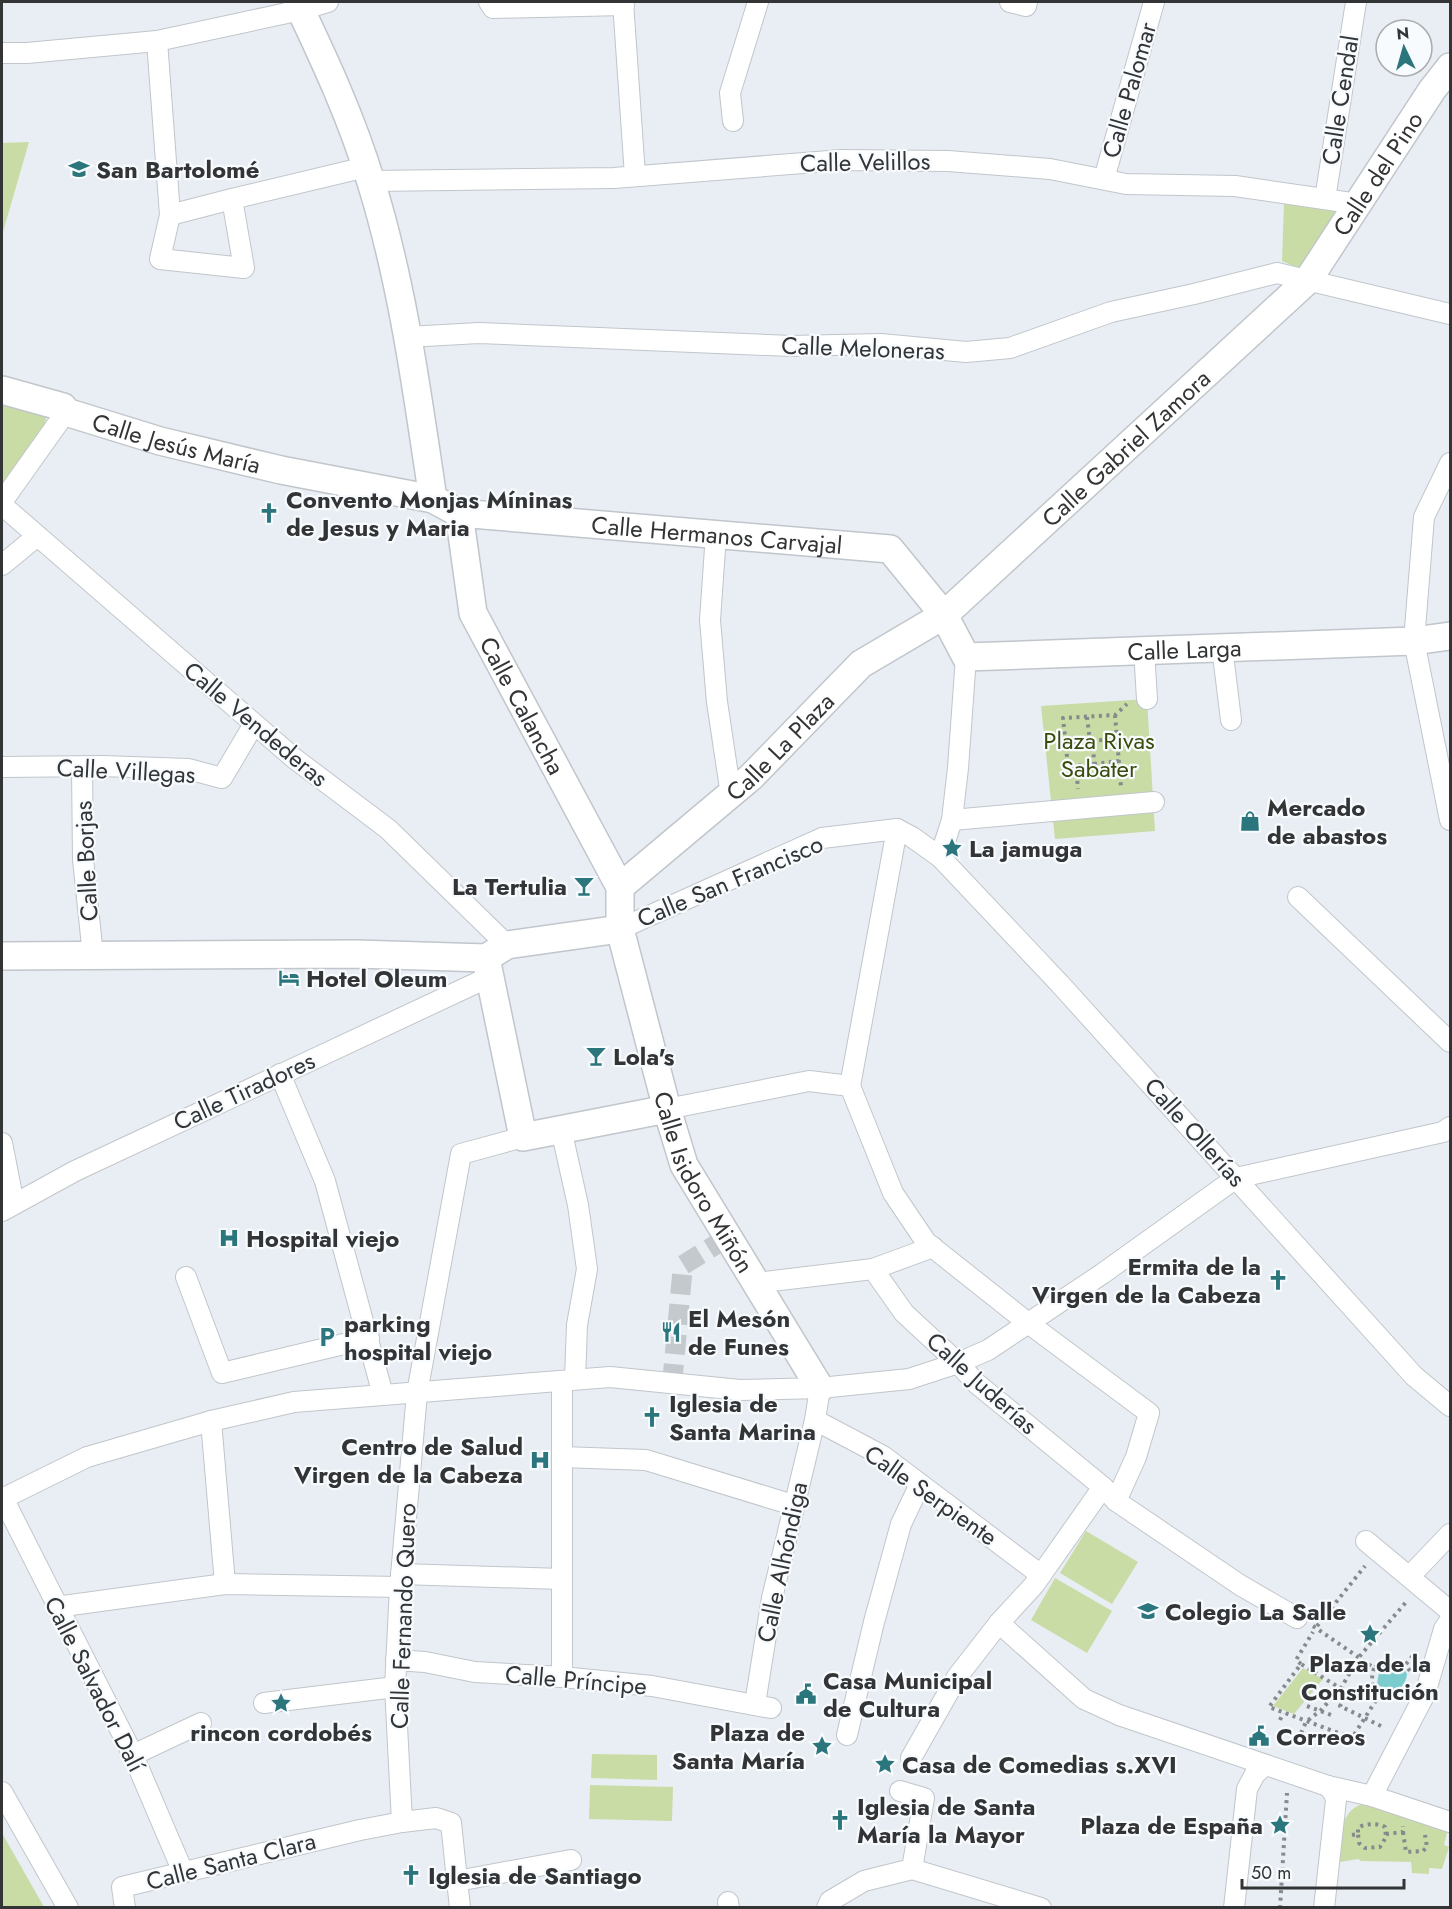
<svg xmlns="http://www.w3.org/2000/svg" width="1452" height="1909" viewBox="0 0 1452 1909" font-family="Jost,sans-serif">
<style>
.green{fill:#c9dca6}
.water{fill:#7bcccf}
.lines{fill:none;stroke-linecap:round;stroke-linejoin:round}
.street-tunnel{stroke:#c4c9cd;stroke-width:20;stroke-dasharray:20 10;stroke-linecap:butt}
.street-casing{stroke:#c0c6cb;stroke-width:22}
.secondary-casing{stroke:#c0c6cb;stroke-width:30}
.path{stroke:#868a8d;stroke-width:4;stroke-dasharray:3 4.5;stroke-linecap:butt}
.street{stroke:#fff;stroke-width:20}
.secondary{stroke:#fff;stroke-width:27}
.labels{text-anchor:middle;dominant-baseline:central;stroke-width:4.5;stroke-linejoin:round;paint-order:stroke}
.street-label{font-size:24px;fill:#323436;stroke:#f8fbfe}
.poi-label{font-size:24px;font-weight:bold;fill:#323436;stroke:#f8fbfe;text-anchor:start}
.park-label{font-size:24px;fill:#3a4b0b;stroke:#f8fbfe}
</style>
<rect width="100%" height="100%" fill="#e8eef3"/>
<g class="green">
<path d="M 29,142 L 3,232 L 2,231 L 2,143 Z"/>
<path d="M 1284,203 L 1345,210 L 1305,271 L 1282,261 Z"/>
<path d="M 2,395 L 28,402 L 46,417 L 44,435 L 2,491 Z"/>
<path d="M 1147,699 L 1155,831 L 1055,839 L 1041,706 Z"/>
<path d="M 1086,1531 L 1138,1562 L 1112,1604 L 1060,1573 Z"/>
<path d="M 1055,1578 L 1112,1611 L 1087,1653 L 1031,1620 Z"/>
<path d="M 1303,1668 L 1323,1679 L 1294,1714 L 1273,1706 Z"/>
<path d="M 592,1754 L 657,1755 L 657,1780 L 591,1778 Z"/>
<path d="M 590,1785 L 673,1787 L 672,1821 L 589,1819 Z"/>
<path d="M 1366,1803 L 1448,1829 L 1444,1845 L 1449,1847 L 1442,1869 L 1429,1868 L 1429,1874 L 1412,1873 L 1411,1862 L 1361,1861 L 1358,1859 L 1340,1862 C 1341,1839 1338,1809 1366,1803 Z"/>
<path d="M 2,1833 L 44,1907 L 2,1907 Z"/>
</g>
<path class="water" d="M 1387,1665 L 1402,1666 L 1407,1674 C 1405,1692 1389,1695 1377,1684 L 1380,1666 Z"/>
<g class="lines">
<path class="street-tunnel" d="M 672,1384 L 683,1265 L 728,1237"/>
<g class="street-casing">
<g id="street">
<path d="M 489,2 L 493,8 L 624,5"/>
<path d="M 623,2 L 635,176"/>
<path d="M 1010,2 L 1026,6 L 1027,2"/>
<path d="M 157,41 L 170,215 L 160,259 L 244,268 L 232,199"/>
<path d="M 2,53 L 27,53 L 157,41 L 301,10 L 328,2"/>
<path d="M 733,121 L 730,93 L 758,2"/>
<path d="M 1104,179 L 1154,2"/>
<path d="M 371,181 L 614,178 L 842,160 L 948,161 L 1050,169 L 1126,184 L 1235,186 L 1358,204"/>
<path d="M 1325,199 L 1356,2"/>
<path d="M 170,215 L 232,199 L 366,167"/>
<path d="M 407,337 L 479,333 L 791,346 L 881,344 L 966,352 L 1010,348 L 1111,312 L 1194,294 L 1277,273 L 1450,314"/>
<path d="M 1450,463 L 1424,517 L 1414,641 L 1450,820"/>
<path d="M 2,502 L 66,412"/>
<path d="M 2,505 L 295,759 L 388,829 L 507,945"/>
<path d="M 716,534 L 710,620 L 717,702 L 731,795"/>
<path d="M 2,565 L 36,537"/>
<path d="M 1222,647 L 1231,720"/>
<path d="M 1144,650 L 1147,699"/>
<path d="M 2,767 L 102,766 L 188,769 L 222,778 L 254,724"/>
<path d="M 82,767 L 83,859 L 93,956"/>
<path d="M 952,820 L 1154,802"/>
<path d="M 940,857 L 952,820 L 958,768 L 966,657"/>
<path d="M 1298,897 L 1450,1042"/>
<path d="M 620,929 L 822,838 L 897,829 L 912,837 L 940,857 L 1060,984 L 1414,1376 L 1450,1406"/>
<path d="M 280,1074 L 325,1181 L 383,1395"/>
<path d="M 850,1086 L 897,829"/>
<path d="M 667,1109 L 809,1081 L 850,1086 L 893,1193 L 926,1242 L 1028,1323 L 1149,1413 L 1136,1457 L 1116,1501"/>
<path d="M 561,1129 L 578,1205 L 587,1269 L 577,1325 L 575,1379"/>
<path d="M 2,1143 L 14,1204"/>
<path d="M 2,1211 L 75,1171 L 489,977"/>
<path d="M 873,1269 L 904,1313 L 958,1363 L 976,1383 L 1103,1487 L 1116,1501 L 1240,1585 L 1297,1618"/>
<path d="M 186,1277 L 222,1373 L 369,1338"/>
<path d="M 756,1283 L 873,1269 L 933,1247"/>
<path d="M 820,1388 L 815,1420 L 883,1456 L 1041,1575"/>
<path d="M 211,1421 L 225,1584"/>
<path d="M 562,1457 L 646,1460 L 793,1505"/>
<path d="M 3,1498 L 133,1755 L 183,1872"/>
<path d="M 2,1499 L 87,1457 L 211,1421 L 294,1402 L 610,1377 L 740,1390 L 820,1388 L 909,1379 L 958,1363 L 988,1350 L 1102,1274 L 1236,1178 L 1443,1132 L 1450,1127"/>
<path d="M 1366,1541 L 1450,1611"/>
<path d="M 401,1574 L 562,1579"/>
<path d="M 1410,1576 L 1450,1534"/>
<path d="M 56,1607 L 225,1584 L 400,1587"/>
<path d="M 999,1623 L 1084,1699 L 1119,1715 L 1328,1786 L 1372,1796 L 1450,1822"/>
<path d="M 396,1660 L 425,1662 L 475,1672 L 562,1677 L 652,1686 L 771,1708"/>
<path d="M 562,1677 L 562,1382"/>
<path d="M 264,1703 L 395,1687"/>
<path d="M 755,1704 L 772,1598 L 815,1420"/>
<path d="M 847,1735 L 874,1622 L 901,1524 L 920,1484"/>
<path d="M 133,1755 L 201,1723"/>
<path d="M 911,1758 L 957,1677 L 999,1623 L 1034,1585 L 1103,1487"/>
<path d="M 900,1791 L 924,1798 L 912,1869"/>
<path d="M 2,1792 L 68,1908"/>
<path d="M 1372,1796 L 1425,1694 L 1444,1629 L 1450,1620"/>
<path d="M 402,1822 L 395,1687 L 400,1587 L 417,1393 L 461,1154 L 523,1137"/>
<path d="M 912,1869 L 1041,1908"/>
<path d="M 457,1881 L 571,1860"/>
<path d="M 728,1902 L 729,1908"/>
<path d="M 125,1908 L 122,1887 L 360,1830 L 402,1822 L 436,1818 L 451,1823 L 460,1908"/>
<path d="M 827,1908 L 830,1901 L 864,1881 L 912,1869"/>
<path d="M 1234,1908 L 1247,1789 L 1255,1774 L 1265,1765"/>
<path d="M 1324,1908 L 1336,1800 L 1333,1792 L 1328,1786"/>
</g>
</g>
<g class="secondary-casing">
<g id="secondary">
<path d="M 297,2 C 325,61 352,119 371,182 C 403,285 417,392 433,499"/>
<path id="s1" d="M 2,390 L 63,407 L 66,412 L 160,441 L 281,470 L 433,499 L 459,513 L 890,549 L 944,615 L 966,657 L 1414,641 L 1450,636"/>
<path id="s2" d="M 459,513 L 473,613 L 620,887 L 620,929 L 667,1109 L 684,1165 L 820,1388"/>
<path id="s3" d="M 620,887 L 751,777 L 861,664 L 944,615 L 1308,280 L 1432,90 L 1450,67"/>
<path d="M 2,956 L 356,954 L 486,958"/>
<path d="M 486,958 L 523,1137 L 667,1109"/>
<path d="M 486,958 L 507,945 L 620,929"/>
</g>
</g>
<g class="path">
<path d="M 1115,715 L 1121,787"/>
<path d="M 1087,717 L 1090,741"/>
<path d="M 1117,738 L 1093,741 L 1094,764 L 1068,766 L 1063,718 L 1115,715 L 1127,704"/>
<path d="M 1065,743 L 1093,741"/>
<path d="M 1094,764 L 1119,761"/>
<path d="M 1076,766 L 1078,789"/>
<path d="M 1313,1626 L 1374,1668 C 1387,1658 1403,1657 1411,1673"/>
<path d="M 1317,1626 L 1365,1566"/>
<path d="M 1301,1664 L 1296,1660 L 1313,1632"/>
<path d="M 1406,1664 L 1415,1653"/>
<path d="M 1374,1668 C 1367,1692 1379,1700 1402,1694"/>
<path d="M 1380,1694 L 1352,1738 L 1269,1707 L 1301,1664 L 1348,1693 L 1340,1706 L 1385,1728"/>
<path d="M 1307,1706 L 1334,1716"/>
<path d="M 1280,1720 L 1283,1713"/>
<path d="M 1301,1733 L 1306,1722 L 1321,1710 L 1341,1688 L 1359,1657 L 1407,1601"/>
<path d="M 1403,1832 L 1406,1852 L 1423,1851 L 1427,1847 L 1425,1835"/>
<path d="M 1386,1834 L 1403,1832 L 1403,1826"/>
<path d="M 1352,1835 L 1358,1834 L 1358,1828 C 1365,1823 1378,1823 1385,1827 L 1386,1837 L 1380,1847 L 1365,1848 L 1359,1843 L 1358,1834"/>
<path d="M 1280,1908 L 1287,1793"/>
</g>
<use href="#street" class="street"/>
<use href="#secondary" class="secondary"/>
</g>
<defs>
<g id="school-bare" transform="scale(1.62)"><path d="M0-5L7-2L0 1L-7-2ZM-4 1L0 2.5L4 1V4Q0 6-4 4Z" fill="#2b757c" stroke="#f8fbfe" stroke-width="2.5" paint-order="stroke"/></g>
<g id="church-bare" transform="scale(1.62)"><path d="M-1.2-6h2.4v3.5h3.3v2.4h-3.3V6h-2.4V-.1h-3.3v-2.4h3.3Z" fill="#2b757c" stroke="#f8fbfe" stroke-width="2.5" paint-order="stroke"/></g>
<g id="shop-bare" transform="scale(1.62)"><path d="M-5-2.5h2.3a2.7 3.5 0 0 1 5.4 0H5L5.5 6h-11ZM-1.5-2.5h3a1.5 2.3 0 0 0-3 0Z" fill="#2b757c" stroke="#f8fbfe" stroke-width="2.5" paint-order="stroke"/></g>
<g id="sight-bare" transform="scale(1.62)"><path d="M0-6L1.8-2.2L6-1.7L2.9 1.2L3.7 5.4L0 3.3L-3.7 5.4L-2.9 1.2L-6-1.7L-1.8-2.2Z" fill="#2b757c" stroke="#f8fbfe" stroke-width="2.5" paint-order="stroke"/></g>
<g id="bar-bare" transform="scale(1.62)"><path d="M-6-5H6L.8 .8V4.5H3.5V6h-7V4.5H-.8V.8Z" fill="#2b757c" stroke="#f8fbfe" stroke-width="2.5" paint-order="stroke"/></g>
<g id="hotel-bare" transform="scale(1.62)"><path d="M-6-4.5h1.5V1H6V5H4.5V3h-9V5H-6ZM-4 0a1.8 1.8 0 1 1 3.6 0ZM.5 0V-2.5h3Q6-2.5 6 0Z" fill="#2b757c" stroke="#f8fbfe" stroke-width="2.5" paint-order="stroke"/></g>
<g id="hospital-bare" transform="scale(1.62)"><path d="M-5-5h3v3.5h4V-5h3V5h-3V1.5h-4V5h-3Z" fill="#2b757c" stroke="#f8fbfe" stroke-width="2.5" paint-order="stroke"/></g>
<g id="restaurant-bare" transform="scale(1.62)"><path d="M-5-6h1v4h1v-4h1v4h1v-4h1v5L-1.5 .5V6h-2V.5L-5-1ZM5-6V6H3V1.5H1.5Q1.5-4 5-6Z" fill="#2b757c" stroke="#f8fbfe" stroke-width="2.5" paint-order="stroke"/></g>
<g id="parking-bare" transform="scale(1.62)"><path d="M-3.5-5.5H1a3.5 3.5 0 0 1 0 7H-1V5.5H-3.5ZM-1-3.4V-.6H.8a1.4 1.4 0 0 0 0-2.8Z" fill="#2b757c" stroke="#f8fbfe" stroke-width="2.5" paint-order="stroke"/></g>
<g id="civic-bare" transform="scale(1.62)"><path d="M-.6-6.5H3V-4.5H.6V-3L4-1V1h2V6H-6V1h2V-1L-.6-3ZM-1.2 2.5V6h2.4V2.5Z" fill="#2b757c" stroke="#f8fbfe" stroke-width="2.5" paint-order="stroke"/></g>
</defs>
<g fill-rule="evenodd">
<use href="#school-bare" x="79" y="169"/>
<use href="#church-bare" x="269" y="513"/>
<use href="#shop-bare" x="1250" y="821"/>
<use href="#sight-bare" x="952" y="848"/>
<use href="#bar-bare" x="584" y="886"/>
<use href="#hotel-bare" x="289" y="978"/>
<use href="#bar-bare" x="596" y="1056"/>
<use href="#hospital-bare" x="229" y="1238"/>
<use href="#church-bare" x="1278" y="1280"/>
<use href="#restaurant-bare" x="671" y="1332"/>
<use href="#parking-bare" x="327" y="1337"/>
<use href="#church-bare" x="652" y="1417"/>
<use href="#hospital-bare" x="540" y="1460"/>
<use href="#school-bare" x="1148" y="1611"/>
<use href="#sight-bare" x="1370" y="1634"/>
<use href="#civic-bare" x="806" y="1694"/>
<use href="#sight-bare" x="281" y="1703"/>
<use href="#civic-bare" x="1259" y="1736"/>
<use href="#sight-bare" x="822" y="1746"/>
<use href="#sight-bare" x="885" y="1764"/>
<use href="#church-bare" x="840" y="1820"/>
<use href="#sight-bare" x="1280" y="1825"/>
<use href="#church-bare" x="411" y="1875"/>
</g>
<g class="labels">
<g class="street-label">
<text transform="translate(1129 90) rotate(-74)">Calle Palomar</text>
<text transform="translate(1340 100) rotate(-81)">Calle Cendal</text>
<text transform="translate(865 162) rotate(-1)">Calle Velillos</text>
<text stroke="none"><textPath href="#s3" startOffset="1047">Calle del Pino</textPath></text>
<text transform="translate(863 348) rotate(2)">Calle Meloneras</text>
<text stroke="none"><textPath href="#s1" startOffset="184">Calle Jesús María</textPath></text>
<text stroke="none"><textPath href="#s3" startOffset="672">Calle Gabriel Zamora</textPath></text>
<text stroke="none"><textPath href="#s1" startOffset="735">Calle Hermanos Carvajal</textPath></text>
<text stroke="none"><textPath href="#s1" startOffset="1260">Calle Larga</textPath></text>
<text stroke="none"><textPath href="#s2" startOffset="206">Calle Calancha</textPath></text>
<text transform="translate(256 724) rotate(40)">Calle Vendederas</text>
<text stroke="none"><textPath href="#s3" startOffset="213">Calle La Plaza</textPath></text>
<text transform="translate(126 771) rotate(3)">Calle Villegas</text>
<text transform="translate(86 861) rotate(-93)">Calle Borjas</text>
<text transform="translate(730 881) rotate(-23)">Calle San Francisco</text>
<text transform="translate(244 1091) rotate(-25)">Calle Tiradores</text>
<text transform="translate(1195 1132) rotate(48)">Calle Ollerías</text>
<text stroke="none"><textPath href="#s2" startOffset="722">Calle Isidoro Miñón</textPath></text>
<text transform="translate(982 1383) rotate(42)">Calle Juderías</text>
<text transform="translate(931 1495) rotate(35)">Calle Serpiente</text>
<text transform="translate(782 1562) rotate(-78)">Calle Alhóndiga</text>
<text transform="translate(403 1616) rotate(-88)">Calle Fernando Quero</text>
<text transform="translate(576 1680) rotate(5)">Calle Príncipe</text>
<text transform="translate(95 1684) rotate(63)">Calle Salvador Dalí</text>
<text transform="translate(231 1861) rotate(-14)">Calle Santa Clara</text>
</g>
<g class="poi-label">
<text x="96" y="169">San Bartolomé</text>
<text x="286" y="499">Convento Monjas Míninas<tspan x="286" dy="28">de Jesus y Maria</tspan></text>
<text x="1267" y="807">Mercado<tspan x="1267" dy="28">de abastos</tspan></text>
<text x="969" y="848">La jamuga</text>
<text x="567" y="886" text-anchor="end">La Tertulia</text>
<text x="306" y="978">Hotel Oleum</text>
<text x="613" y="1056">Lola's</text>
<text x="246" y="1238">Hospital viejo</text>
<text x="1261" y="1266" text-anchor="end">Ermita de la<tspan x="1261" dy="28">Virgen de la Cabeza</tspan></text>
<text x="688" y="1318">El Mesón<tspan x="688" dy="28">de Funes</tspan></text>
<text x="344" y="1323">parking<tspan x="344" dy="28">hospital viejo</tspan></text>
<text x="669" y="1403">Iglesia de<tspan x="669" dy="28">Santa Marina</tspan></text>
<text x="523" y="1446" text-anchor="end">Centro de Salud<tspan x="523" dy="28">Virgen de la Cabeza</tspan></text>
<text x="1165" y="1611">Colegio La Salle</text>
<text x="1370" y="1663" text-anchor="middle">Plaza de la<tspan x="1370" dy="28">Constitución</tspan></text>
<text x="823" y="1680">Casa Municipal<tspan x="823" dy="28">de Cultura</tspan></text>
<text x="281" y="1732" text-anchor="middle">rincon cordobés</text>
<text x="805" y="1732" text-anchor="end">Plaza de<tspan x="805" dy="28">Santa María</tspan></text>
<text x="1276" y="1736">Correos</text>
<text x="902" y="1764">Casa de Comedias s.XVI</text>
<text x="857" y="1806">Iglesia de Santa<tspan x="857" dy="28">María la Mayor</tspan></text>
<text x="1263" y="1825" text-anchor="end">Plaza de España</text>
<text x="428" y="1875">Iglesia de Santiago</text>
</g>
<g class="park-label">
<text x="1099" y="740">Plaza Rivas<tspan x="1099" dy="28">Sabater</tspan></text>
</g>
</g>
<rect width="1452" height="1909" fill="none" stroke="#323436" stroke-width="6"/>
<g transform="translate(1404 48) rotate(355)"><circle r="28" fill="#f8fbfe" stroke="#a9abae" stroke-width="1.5"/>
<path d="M0-4.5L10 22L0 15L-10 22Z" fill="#2b757c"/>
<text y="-9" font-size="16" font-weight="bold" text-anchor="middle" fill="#323436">N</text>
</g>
<path d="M1242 1879v9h162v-9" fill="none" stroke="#323436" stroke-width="3"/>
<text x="1251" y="1879" font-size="18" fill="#323436" stroke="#f8fbfe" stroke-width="4.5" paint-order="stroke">50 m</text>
</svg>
